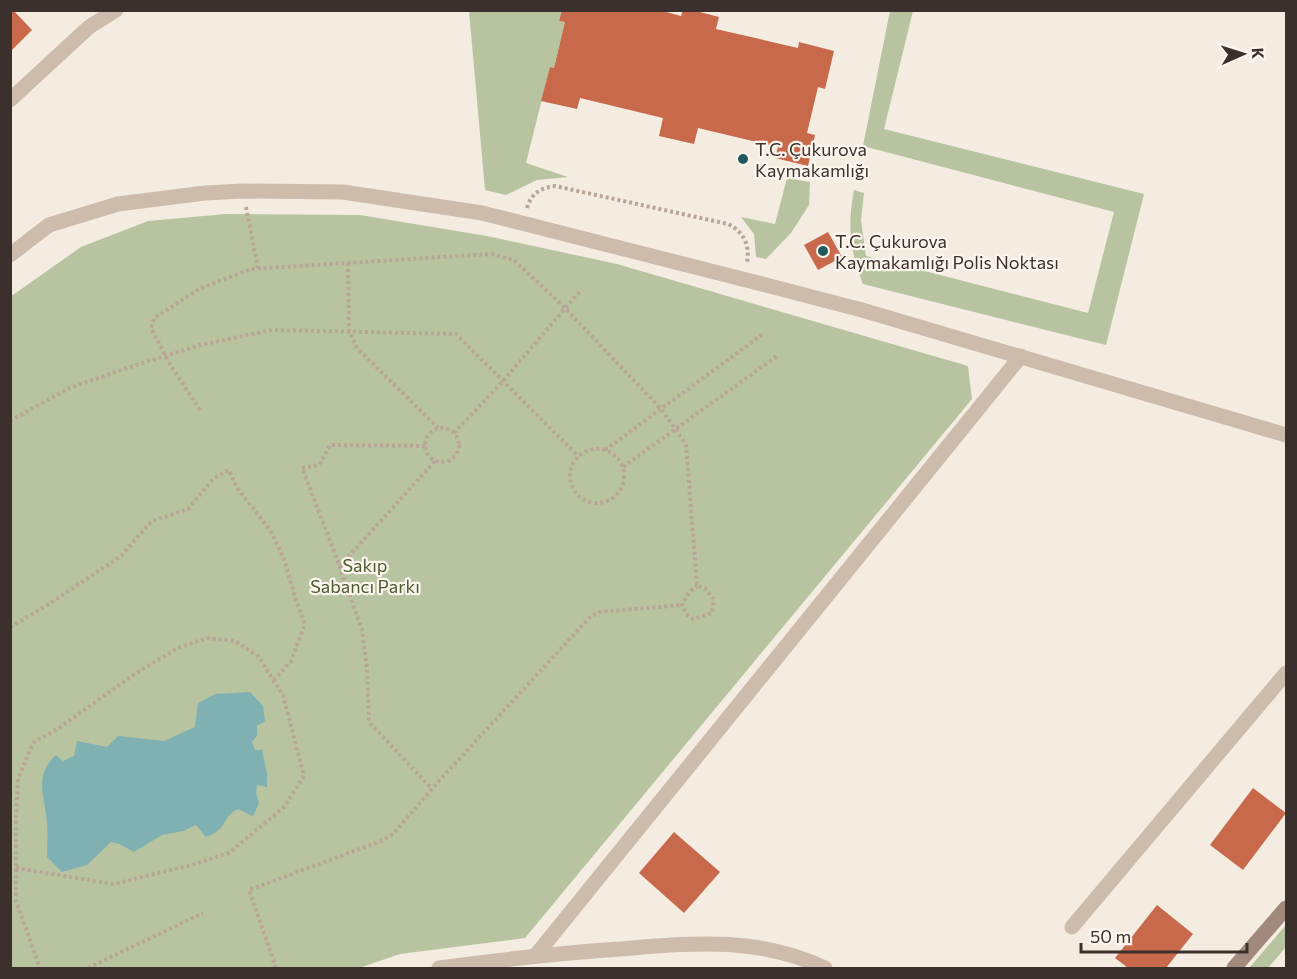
<svg xmlns="http://www.w3.org/2000/svg" width="1297" height="979" viewBox="0 0 1297 979" font-family="Commissioner,sans-serif">
<style>
.green{fill:#b8c4a0}
.water{fill:#7fb0b2}
.building{fill:#c8694b}
.lines{fill:none;stroke-linecap:round;stroke-linejoin:round}
.path{stroke:#b9a596;stroke-width:4;stroke-dasharray:3 3;stroke-linecap:butt}
.minor{stroke:#cdbbac;stroke-width:15}
.tertiary{stroke:#cdbbac;stroke-width:15}
.secondary{stroke:#a18a7d;stroke-width:15}
.poi-dot{fill:#1f5a5e;stroke:#fbf5ee;stroke-width:2}
.labels{text-anchor:middle;dominant-baseline:central;stroke-width:4.5;stroke-linejoin:round;paint-order:stroke}
.poi-label{font-size:18px;fill:#3b302b;stroke:#fbf5ee;text-anchor:start}
.park-label{font-size:18px;fill:#4a5a2e;stroke:#fbf5ee}
</style>
<rect width="100%" height="100%" fill="#f4ebe1"/>
<g class="green">
<path d="M 469,11 L 562,11 L 559,21 L 565,22 L 554,68 L 550,67 L 526,163 L 568,177 L 537,180 L 506,195 L 485,190 Z"/>
<path d="M 890,11 L 913,11 L 884,129 L 1144,194 L 1106,345 L 863,284 C 850,249 847,228 854,190 L 864,193 L 861,220 L 866,256 L 1088,313 L 1114,212 L 863,146 Z"/>
<path d="M 787,178 L 810,182 L 809,205 L 791,233 L 766,259 L 756,257 L 754,234 L 741,217 L 775,224 Z"/>
<path d="M 226,214 L 360,215 L 487,236 L 617,264 L 968,366 L 972,399 L 525,938 L 400,954 L 359,968 L 11,968 L 10,297 L 81,247 L 148,221 Z"/>
<path d="M 1286,925 L 1286,947 L 1268,968 L 1249,968 Z"/>
</g>
<path class="water" d="M 250,692 L 263,706 L 265,721 L 257,726 L 257,736 L 252,742 L 255,750 L 262,750 L 267,773 L 267,787 L 257,785 L 256,793 L 259,803 L 253,816 L 238,809 C 221,817 228,830 206,837 L 196,825 L 183,831 L 162,835 L 134,852 L 119,844 L 111,842 L 87,865 L 62,872 L 47,857 C 47,846 48,834 47,823 C 45,796 33,776 56,755 L 63,761 L 74,756 L 77,741 L 107,747 L 118,736 L 164,741 L 195,727 L 198,703 L 215,694 Z"/>
<g class="building">
<path d="M 10,10 L 13,10 L 32,30 L 10,52 Z"/>
<path d="M 562,10 L 659,10 L 681,16 L 683,10 L 692,10 L 719,17 L 716,29 L 798,48 L 799,42 L 834,51 L 825,89 L 818,87 L 807,133 L 815,135 L 808,166 L 775,158 L 778,147 L 698,128 L 694,144 L 659,136 L 663,118 L 580,98 L 577,109 L 541,101 L 550,67 L 554,68 L 565,22 L 559,21 Z"/>
<path d="M 828,232 L 842,257 L 818,270 L 804,245 Z"/>
<path d="M 1253,788 L 1286,813 L 1243,870 L 1210,845 Z"/>
<path d="M 674,832 L 720,872 L 684,913 L 639,873 Z"/>
<path d="M 1157,905 L 1193,934 L 1166,968 L 1128,968 L 1115,958 Z"/>
</g>
<g class="lines">
<g class="path">
<path d="M 246,207 L 258,268"/>
<path d="M 527,208 C 531,193 541,188 555,186 L 728,224 C 744,232 750,245 747,262"/>
<path d="M 348,263 L 349,331 L 357,348 L 438,428"/>
<path d="M 200,410 L 171,366 L 151,328 L 154,318 L 201,288 L 251,269 L 491,254 L 514,260 L 565,308 L 661,409 L 686,444 L 697,586 L 705,588 L 714,600 L 712,613 L 693,619 L 686,614 L 682,605 L 689,592 L 697,586"/>
<path d="M 10,421 L 69,388 L 133,366 L 200,345 L 272,330 L 456,334 L 579,457"/>
<circle cx="442" cy="445" r="17"/>
<path d="M 454,433 L 503,381 L 580,291"/>
<path d="M 425,446 L 330,445 L 319,465 L 302,468 L 334,551 L 362,630 L 367,668 L 369,722 L 432,789"/>
<circle cx="597" cy="476" r="27"/>
<path d="M 605,450 L 763,334"/>
<path d="M 623,467 L 777,356"/>
<path d="M 340,566 L 435,461"/>
<path d="M 10,627 L 46,606 L 121,556 L 152,521 L 188,509 L 214,478 L 229,470 L 237,488 L 270,530 L 284,559 L 297,603 L 305,624 L 291,661 L 274,680"/>
<path d="M 16,868 L 114,884 L 195,864 L 229,853 L 284,807 L 304,776 L 283,695 L 258,656 L 235,641 L 207,638 L 180,647 L 136,673 L 62,726 L 33,743 L 18,779 L 16,818 L 16,901 L 40,968"/>
<path d="M 88,968 L 203,913"/>
<path d="M 276,968 L 249,890 L 381,841 L 393,834 L 439,781 L 590,617 L 600,612 L 682,605"/>
</g>
<g class="minor">
<path d="M 10,100 L 89,27 L 116,10"/>
<path d="M 1072,927 L 1286,673"/>
<path d="M 536,955 L 1021,356"/>
<path d="M 439,968 C 499,960 559,953 620,949 C 693,943 756,936 825,968"/>
</g>
<path class="tertiary" d="M 10,255 L 49,225 L 118,204 L 205,193 L 243,191 L 343,192 L 482,213 L 758,283 L 862,310 L 1286,435"/>
<path class="secondary" d="M 1234,968 L 1286,908"/>
</g>
<g class="poi-dot">
<circle cx="743" cy="159" r="6"/>
<circle cx="823" cy="251" r="6"/>
</g>
<g class="labels">
<g class="poi-label">
<text x="755" y="149">T.C. Çukurova<tspan x="755" dy="21">Kaymakamlığı</tspan></text>
<text x="835" y="241">T.C. Çukurova<tspan x="835" dy="21">Kaymakamlığı Polis Noktası</tspan></text>
</g>
<g class="park-label">
<text x="365" y="565">Sakıp<tspan x="365" dy="21">Sabancı Parkı</tspan></text>
</g>
</g>
<rect width="1297" height="979" fill="none" stroke="#3b302b" stroke-width="24"/>
<g transform="translate(1243 54) rotate(87)" stroke="#fbf5ee" stroke-width="4.5" paint-order="stroke">
<path d="M0-4.5L10 22L0 15L-10 22Z" fill="#3b302b"/>
<text y="-9" font-size="16" font-weight="bold" text-anchor="middle" fill="#3b302b">K</text>
</g>
<path d="M1081 943v9h166v-9" fill="none" stroke="#3b302b" stroke-width="3"/>
<text x="1090" y="943" font-size="18" fill="#3b302b" stroke="#fbf5ee" stroke-width="4.5" paint-order="stroke">50 m</text>
</svg>
